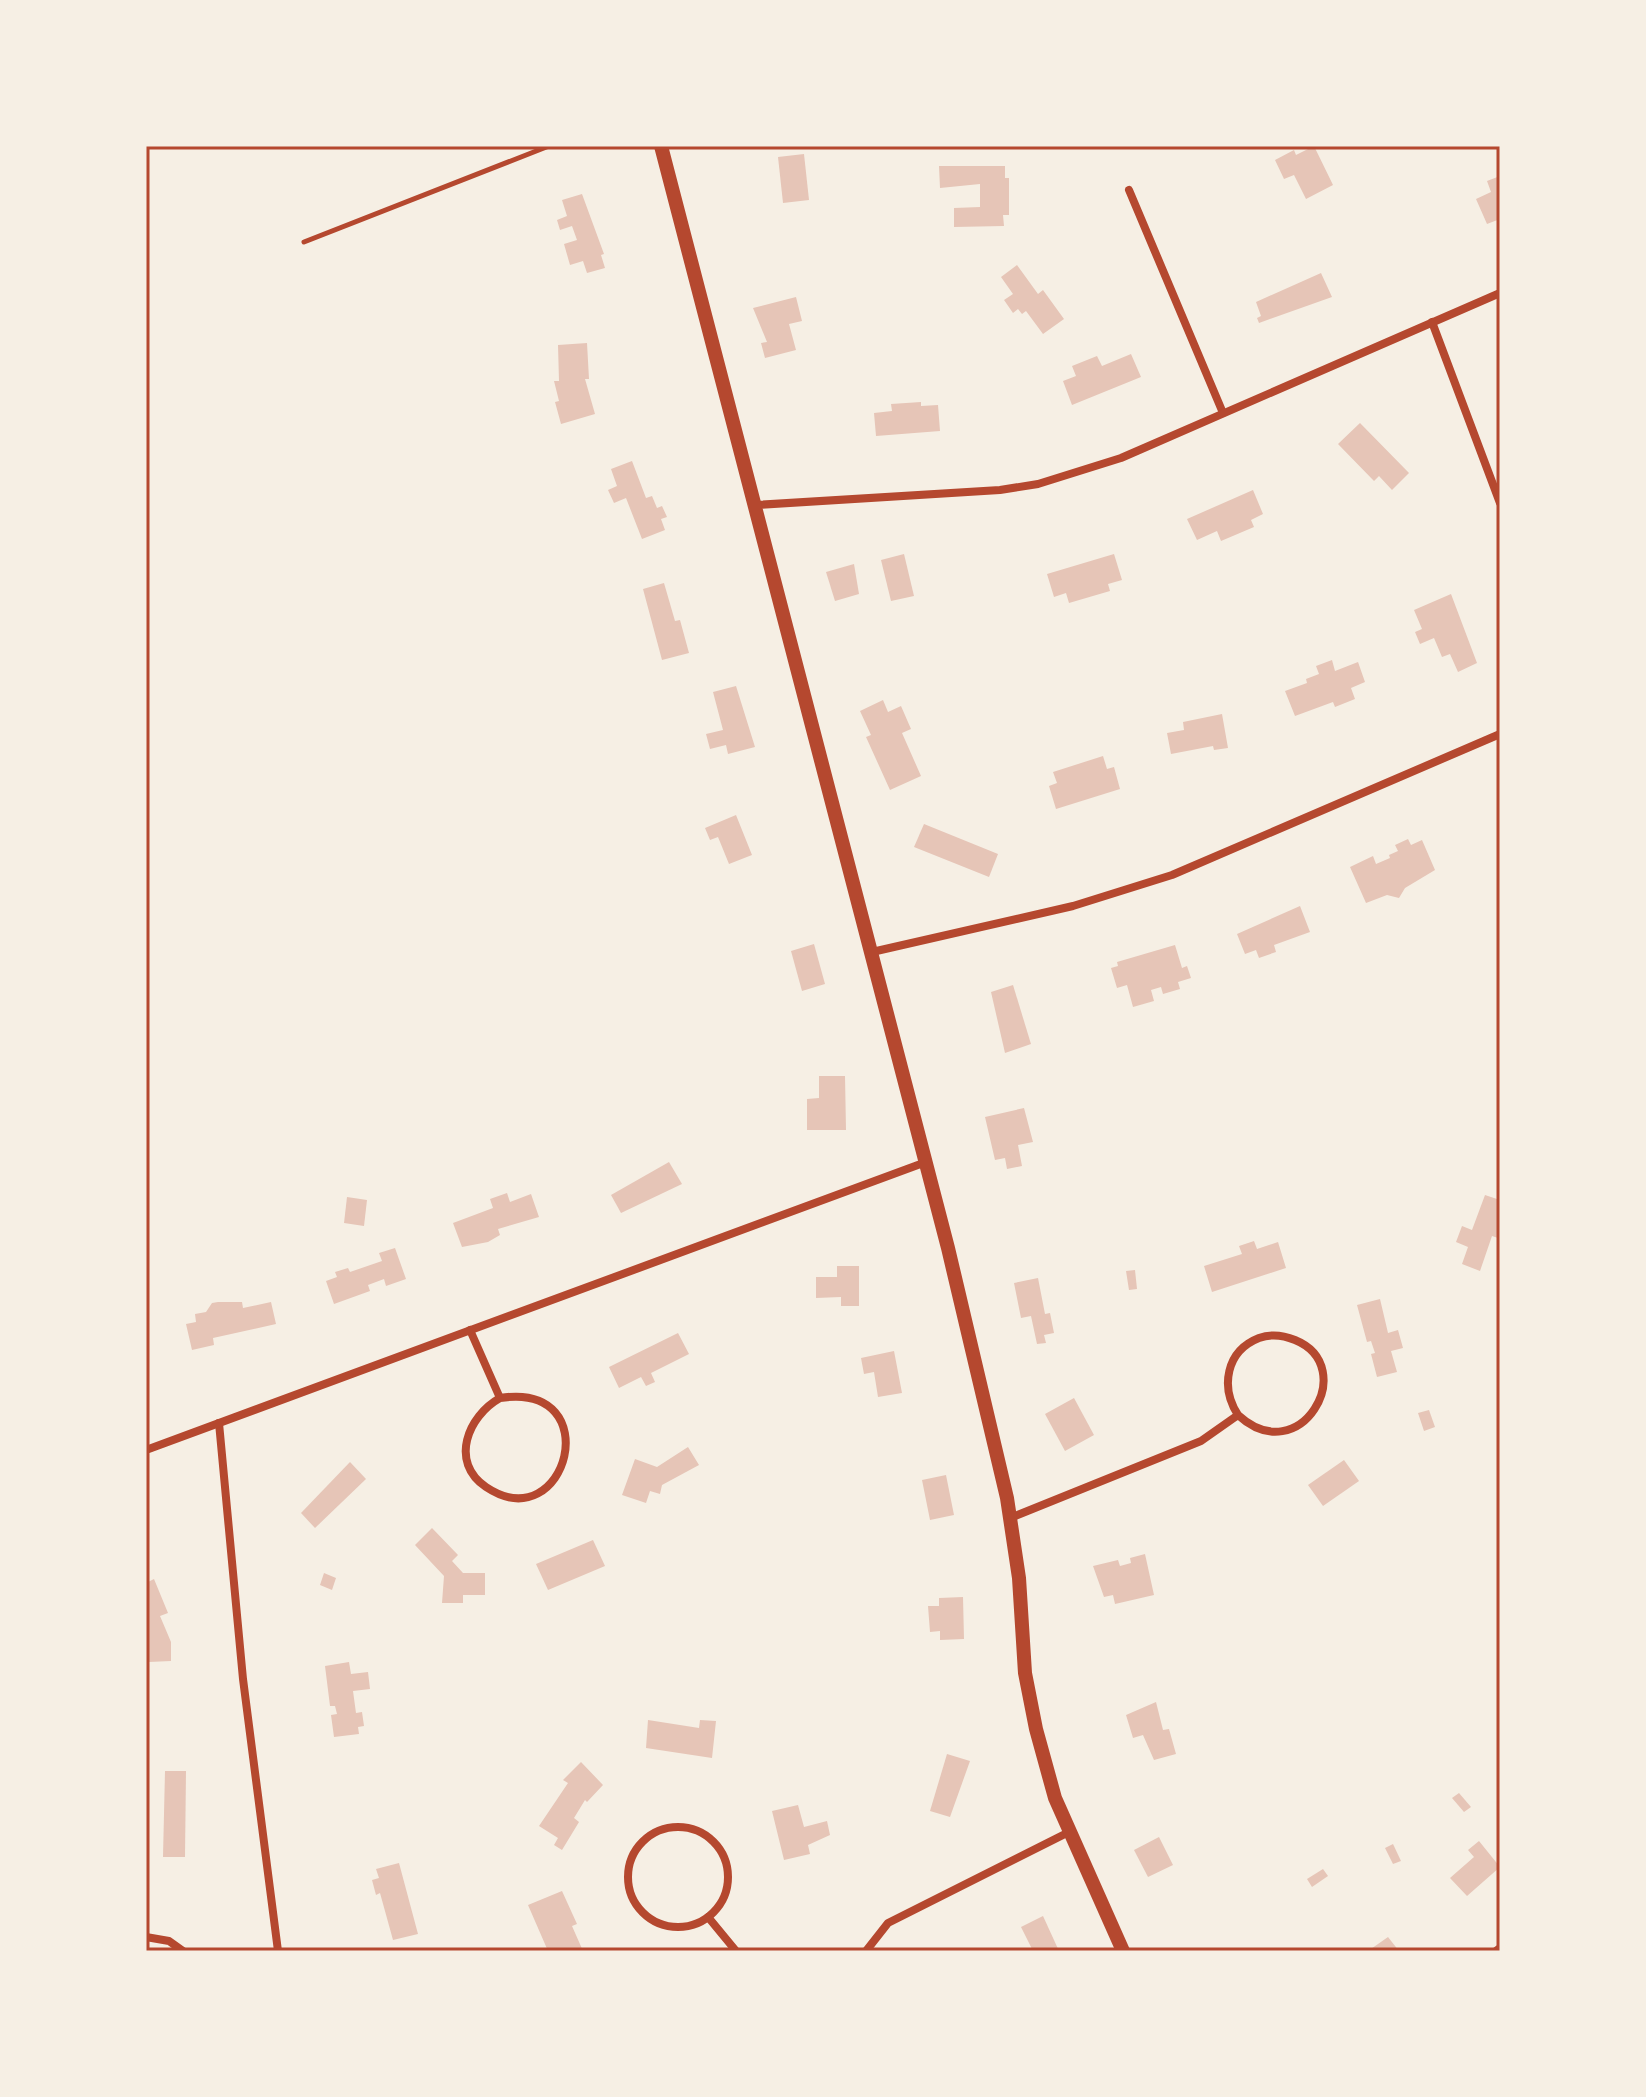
<svg xmlns="http://www.w3.org/2000/svg" width="1646" height="2097" viewBox="0 0 1646 2097" font-family="'Asap Condensed',sans-serif">
<style>
.building{fill:#e6c5b7}
.lines{fill:none;stroke-linecap:round;stroke-linejoin:round}
.service{stroke:#b5482f;stroke-width:5}
.minor{stroke:#b5482f;stroke-width:8}
.secondary{stroke:#b5482f;stroke-width:14}
.neatline{fill:none;stroke:#b5482f;stroke-width:3}
</style>
<rect width="100%" height="100%" fill="#f6efe4"/>
<g class="building">
<path d="M 1314,146 L 1333,185 L 1306,199 L 1294,175 L 1284,179 L 1275,160 L 1294,150 L 1296,155 Z"/>
<path d="M 804,154 L 809,200 L 783,203 L 778,157 Z"/>
<path d="M 939,166 L 1005,166 L 1005,178 L 1009,178 L 1009,215 L 1003,215 L 1004,226 L 954,227 L 954,208 L 980,207 L 980,184 L 940,188 Z"/>
<path d="M 1500,176 L 1500,219 L 1487,224 L 1476,199 L 1491,192 L 1487,181 Z"/>
<path d="M 582,194 L 604,254 L 601,255 L 605,268 L 587,273 L 583,261 L 570,265 L 564,244 L 577,240 L 572,226 L 560,230 L 557,220 L 567,216 L 562,200 Z"/>
<path d="M 1017,265 L 1038,294 L 1043,290 L 1064,319 L 1043,334 L 1026,311 L 1022,314 L 1018,309 L 1013,313 L 1004,300 L 1013,294 L 1001,277 Z"/>
<path d="M 1321,273 L 1332,297 L 1259,323 L 1257,318 L 1261,316 L 1256,302 Z"/>
<path d="M 796,297 L 802,321 L 789,324 L 796,350 L 765,358 L 761,343 L 767,342 L 753,308 Z"/>
<path d="M 587,343 L 589,379 L 585,379 L 595,414 L 561,424 L 555,402 L 559,401 L 554,381 L 559,381 L 558,345 Z"/>
<path d="M 1131,354 L 1141,377 L 1072,405 L 1063,381 L 1076,376 L 1072,366 L 1097,356 L 1102,366 Z"/>
<path d="M 921,402 L 921,406 L 938,405 L 940,431 L 876,436 L 874,413 L 892,411 L 891,404 Z"/>
<path d="M 1360,423 L 1409,473 L 1392,490 L 1379,476 L 1374,481 L 1338,444 Z"/>
<path d="M 632,461 L 646,498 L 652,496 L 657,508 L 662,506 L 667,517 L 661,519 L 665,530 L 642,539 L 626,498 L 614,503 L 608,490 L 617,486 L 611,469 Z"/>
<path d="M 1253,490 L 1263,514 L 1251,520 L 1254,527 L 1221,541 L 1217,531 L 1197,540 L 1187,519 Z"/>
<path d="M 904,554 L 914,596 L 891,601 L 881,560 Z"/>
<path d="M 1114,554 L 1122,580 L 1108,584 L 1110,591 L 1069,603 L 1066,593 L 1054,597 L 1047,574 Z"/>
<path d="M 854,564 L 859,594 L 835,601 L 826,572 Z"/>
<path d="M 664,583 L 675,621 L 680,620 L 689,653 L 662,660 L 643,589 Z"/>
<path d="M 1451,594 L 1477,663 L 1458,672 L 1450,654 L 1442,657 L 1434,638 L 1420,644 L 1415,632 L 1422,629 L 1414,610 Z"/>
<path d="M 1332,660 L 1335,671 L 1358,662 L 1365,682 L 1351,688 L 1355,699 L 1335,707 L 1333,702 L 1295,716 L 1285,691 L 1307,683 L 1306,679 L 1319,674 L 1316,666 Z"/>
<path d="M 736,686 L 755,747 L 728,754 L 726,745 L 710,749 L 706,734 L 723,730 L 713,692 Z"/>
<path d="M 883,700 L 888,712 L 901,706 L 911,729 L 902,733 L 921,776 L 890,790 L 866,737 L 871,735 L 860,711 Z"/>
<path d="M 1222,714 L 1228,748 L 1214,750 L 1213,746 L 1171,754 L 1167,733 L 1184,730 L 1183,722 Z"/>
<path d="M 1103,756 L 1107,769 L 1114,767 L 1120,789 L 1056,809 L 1049,786 L 1057,783 L 1053,772 Z"/>
<path d="M 736,815 L 752,855 L 729,864 L 718,837 L 710,840 L 705,828 Z"/>
<path d="M 924,824 L 998,854 L 989,877 L 914,847 Z"/>
<path d="M 1408,839 L 1411,845 L 1422,840 L 1435,870 L 1405,888 L 1399,898 L 1387,895 L 1366,903 L 1350,867 L 1373,856 L 1376,864 L 1390,858 L 1389,855 L 1398,851 L 1395,845 Z"/>
<path d="M 1300,906 L 1310,932 L 1274,945 L 1276,952 L 1259,958 L 1256,950 L 1245,954 L 1237,934 Z"/>
<path d="M 814,944 L 825,984 L 802,991 L 791,951 Z"/>
<path d="M 1175,945 L 1182,968 L 1187,966 L 1191,978 L 1178,982 L 1180,989 L 1163,994 L 1161,987 L 1151,990 L 1154,1001 L 1133,1007 L 1127,985 L 1117,988 L 1111,968 L 1118,966 L 1117,962 Z"/>
<path d="M 1013,985 L 1031,1044 L 1005,1053 L 991,992 Z"/>
<path d="M 819,1076 L 845,1076 L 846,1130 L 807,1130 L 807,1099 L 819,1098 Z"/>
<path d="M 1024,1108 L 1033,1142 L 1018,1145 L 1022,1166 L 1007,1169 L 1005,1158 L 995,1160 L 985,1117 Z"/>
<path d="M 669,1162 L 682,1184 L 621,1213 L 611,1195 Z"/>
<path d="M 507,1193 L 510,1202 L 531,1194 L 539,1217 L 498,1229 L 500,1235 L 488,1242 L 462,1247 L 453,1223 L 493,1208 L 490,1199 Z"/>
<path d="M 1485,1195 L 1500,1200 L 1500,1233 L 1498,1238 L 1492,1236 L 1480,1271 L 1462,1264 L 1468,1247 L 1456,1242 L 1462,1226 L 1472,1230 Z"/>
<path d="M 347,1197 L 367,1200 L 364,1226 L 344,1223 Z"/>
<path d="M 1254,1241 L 1257,1249 L 1278,1242 L 1286,1268 L 1212,1292 L 1204,1266 L 1242,1254 L 1239,1246 Z"/>
<path d="M 395,1248 L 406,1279 L 386,1286 L 384,1279 L 368,1285 L 370,1291 L 334,1304 L 326,1281 L 337,1277 L 335,1272 L 348,1268 L 350,1272 L 382,1261 L 379,1253 Z"/>
<path d="M 837,1266 L 859,1266 L 859,1306 L 841,1306 L 841,1297 L 816,1298 L 816,1277 L 837,1277 Z"/>
<path d="M 1135,1270 L 1137,1289 L 1129,1290 L 1126,1271 Z"/>
<path d="M 1038,1278 L 1045,1314 L 1050,1313 L 1054,1333 L 1044,1335 L 1046,1343 L 1037,1344 L 1031,1316 L 1021,1318 L 1014,1283 Z"/>
<path d="M 1380,1299 L 1388,1333 L 1398,1330 L 1403,1348 L 1391,1351 L 1397,1372 L 1377,1377 L 1371,1354 L 1375,1353 L 1371,1341 L 1367,1342 L 1357,1305 Z"/>
<path d="M 218,1302 L 242,1302 L 243,1308 L 271,1302 L 276,1324 L 213,1338 L 214,1345 L 192,1350 L 186,1324 L 196,1322 L 195,1314 L 206,1312 L 212,1303 Z"/>
<path d="M 678,1333 L 689,1354 L 651,1373 L 655,1382 L 646,1386 L 641,1377 L 619,1388 L 609,1367 Z"/>
<path d="M 894,1351 L 902,1393 L 878,1397 L 874,1372 L 864,1374 L 861,1358 Z"/>
<path d="M 1074,1398 L 1094,1435 L 1065,1451 L 1045,1414 Z"/>
<path d="M 1429,1410 L 1435,1427 L 1424,1431 L 1418,1413 Z"/>
<path d="M 688,1447 L 699,1465 L 662,1485 L 660,1494 L 650,1491 L 646,1503 L 622,1495 L 635,1459 L 657,1467 Z"/>
<path d="M 1344,1460 L 1359,1481 L 1323,1506 L 1308,1485 Z"/>
<path d="M 350,1462 L 366,1479 L 315,1528 L 301,1513 Z"/>
<path d="M 946,1475 L 954,1515 L 930,1520 L 922,1480 Z"/>
<path d="M 432,1528 L 458,1555 L 452,1561 L 463,1573 L 485,1573 L 485,1595 L 463,1595 L 463,1603 L 442,1603 L 444,1576 L 415,1545 Z"/>
<path d="M 593,1540 L 605,1566 L 548,1590 L 536,1564 Z"/>
<path d="M 1145,1554 L 1154,1595 L 1115,1604 L 1113,1595 L 1104,1597 L 1093,1566 L 1118,1560 L 1120,1566 L 1131,1563 L 1130,1558 Z"/>
<path d="M 324,1573 L 336,1578 L 332,1590 L 320,1585 Z"/>
<path d="M 154,1579 L 168,1613 L 160,1616 L 171,1642 L 171,1661 L 149,1662 L 146,1583 Z"/>
<path d="M 963,1597 L 964,1639 L 940,1640 L 940,1631 L 930,1632 L 928,1606 L 939,1606 L 939,1598 Z"/>
<path d="M 349,1662 L 351,1674 L 368,1672 L 370,1689 L 353,1691 L 356,1713 L 362,1712 L 364,1726 L 358,1727 L 359,1734 L 334,1737 L 331,1715 L 337,1714 L 335,1706 L 330,1706 L 325,1666 Z"/>
<path d="M 1156,1702 L 1163,1730 L 1169,1729 L 1176,1754 L 1154,1760 L 1143,1735 L 1133,1738 L 1126,1715 Z"/>
<path d="M 648,1720 L 699,1728 L 700,1720 L 716,1721 L 712,1758 L 646,1748 Z"/>
<path d="M 947,1754 L 970,1761 L 950,1817 L 930,1811 Z"/>
<path d="M 581,1762 L 603,1785 L 587,1802 L 585,1800 L 574,1818 L 579,1822 L 562,1850 L 554,1845 L 558,1838 L 539,1826 L 568,1783 L 563,1780 Z"/>
<path d="M 165,1771 L 186,1771 L 185,1857 L 163,1857 Z"/>
<path d="M 1459,1793 L 1471,1807 L 1464,1812 L 1452,1798 Z"/>
<path d="M 798,1805 L 804,1827 L 827,1821 L 830,1835 L 808,1845 L 810,1854 L 784,1860 L 772,1811 Z"/>
<path d="M 1159,1837 L 1173,1865 L 1148,1877 L 1134,1850 Z"/>
<path d="M 1479,1841 L 1500,1867 L 1467,1896 L 1450,1878 L 1474,1857 L 1468,1850 Z"/>
<path d="M 1393,1844 L 1401,1861 L 1393,1864 L 1385,1848 Z"/>
<path d="M 399,1863 L 418,1934 L 393,1940 L 380,1893 L 376,1895 L 372,1880 L 379,1878 L 376,1869 Z"/>
<path d="M 1323,1869 L 1328,1876 L 1312,1887 L 1307,1879 Z"/>
<path d="M 562,1891 L 577,1924 L 572,1926 L 583,1951 L 558,1948 L 548,1951 L 528,1905 Z"/>
<path d="M 1043,1916 L 1059,1951 L 1033,1951 L 1021,1927 Z"/>
<path d="M 1388,1937 L 1399,1951 L 1368,1951 Z"/>
</g>
<g class="lines">
<path class="service" d="M 304,242 L 549,146"/>
<g class="minor">
<path d="M 1129,190 L 1223,413"/>
<path d="M 1432,322 L 1500,503"/>
<path d="M 756,505 L 1000,490 L 1038,484 L 1121,458 L 1500,293"/>
<path d="M 872,952 L 1073,906 L 1172,875 L 1500,734"/>
<path d="M 470,1330 L 500,1398 C 468,1416 449,1462 486,1487 C 567,1541 609,1381 500,1398"/>
<path d="M 219,1423 L 243,1679 L 278,1951"/>
<path d="M 146,1450 L 926,1162"/>
<path d="M 1010,1518 L 1201,1441 L 1238,1415 C 1220,1387 1226,1351 1259,1338 C 1270,1334 1283,1335 1295,1340 C 1361,1367 1300,1472 1238,1415"/>
<circle cx="678" cy="1877" r="50"/>
<path d="M 708,1917 L 736,1951"/>
<path d="M 146,1937 L 169,1941 L 183,1951"/>
<path d="M 866,1951 L 888,1923 L 1069,1832"/>
<path d="M 1496,1951 L 1500,1948"/>
</g>
<path class="secondary" d="M 661,146 L 948,1248 L 1007,1498 L 1019,1578 L 1025,1673 L 1036,1729 L 1055,1798 L 1123,1951"/>
</g>
<rect width="1646" height="2097" fill="none" stroke="#f6efe4" stroke-width="296"/>
<rect x="148" y="148" width="1350" height="1801" class="neatline"/>
</svg>
